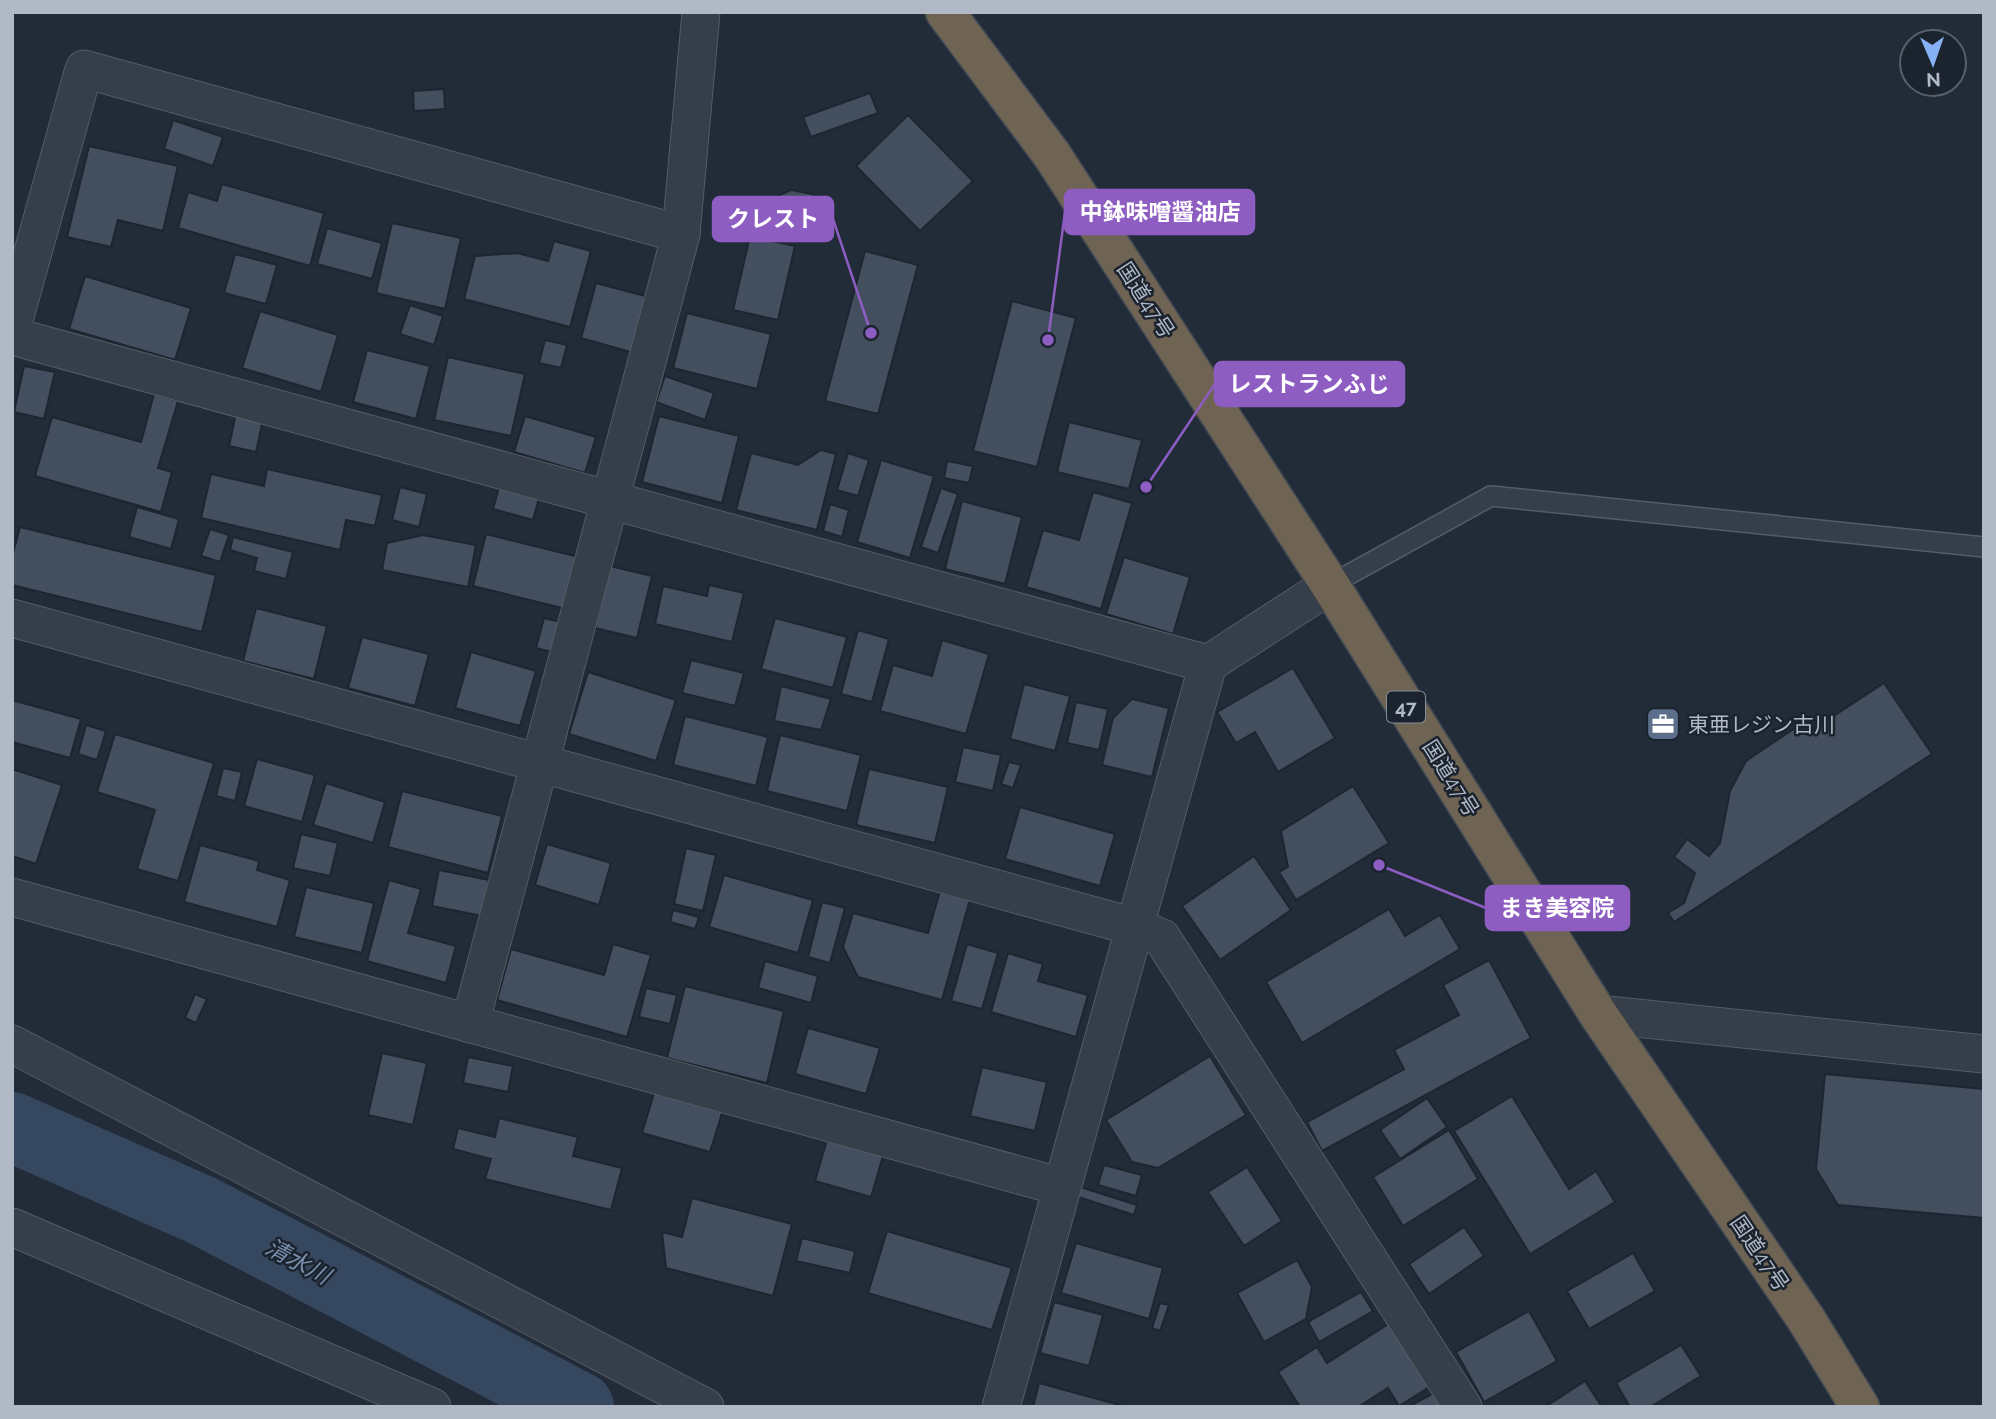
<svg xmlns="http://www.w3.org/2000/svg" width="1996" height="1419" viewBox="0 0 1996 1419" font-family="Raleway,'Noto Sans JP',sans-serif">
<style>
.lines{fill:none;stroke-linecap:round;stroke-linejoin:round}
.river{stroke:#364760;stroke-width:70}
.building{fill:#434f5e;stroke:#1d2530;stroke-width:2}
.lane-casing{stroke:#535c67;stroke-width:22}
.street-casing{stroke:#535c67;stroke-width:39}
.highway-casing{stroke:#404954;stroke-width:41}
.lane{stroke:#353e49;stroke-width:19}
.street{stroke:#353e49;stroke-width:37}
.highway{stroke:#6f6453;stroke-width:38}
.labels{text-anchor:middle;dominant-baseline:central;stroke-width:5;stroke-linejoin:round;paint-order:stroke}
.shield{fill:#1b232e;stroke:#838c98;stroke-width:2}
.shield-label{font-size:19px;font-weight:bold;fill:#b0b9c5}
.street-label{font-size:21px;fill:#b0b9c5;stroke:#1b232e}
.poi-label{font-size:21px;fill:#b0b9c5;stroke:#1b232e;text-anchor:start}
.water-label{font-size:23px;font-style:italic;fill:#798fad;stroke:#1b232e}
.leader{fill:none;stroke:#8e5dc1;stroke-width:2.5}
.callout-dot{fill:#8e5dc1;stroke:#1b232e;stroke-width:2.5}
.callout{fill:#8e5dc1;stroke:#8e5dc1;stroke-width:2.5}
.callout-label{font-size:23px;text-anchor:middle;font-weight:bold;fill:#fff}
</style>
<rect width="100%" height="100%" fill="#222c39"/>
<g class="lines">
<path class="river" d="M 12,1127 L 201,1210 L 579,1407"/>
</g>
<g class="building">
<path d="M 444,89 L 445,109 L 414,111 L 413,91 Z"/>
<path d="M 870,93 L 878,113 L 811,137 L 803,117 Z"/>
<path d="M 908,115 L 973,181 L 920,231 L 856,166 Z"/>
<path d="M 173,120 L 223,137 L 213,166 L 164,149 Z"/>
<path d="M 89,146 L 178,166 L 163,231 L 118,220 L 111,247 L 67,237 Z"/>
<path d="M 222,184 L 324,213 L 310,266 L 178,228 L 188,192 L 217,201 Z"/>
<path d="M 791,190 L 813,194 L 805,236 L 723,220 Z"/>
<path d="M 392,223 L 461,238 L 445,309 L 376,293 Z"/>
<path d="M 327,228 L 382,243 L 372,279 L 317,264 Z"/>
<path d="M 750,236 L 795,246 L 778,320 L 733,310 Z"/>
<path d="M 554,241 L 591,251 L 570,327 L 464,299 L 475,256 L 517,253 L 548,261 Z"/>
<path d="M 865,251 L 918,265 L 878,414 L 825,401 Z"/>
<path d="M 235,254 L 277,265 L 266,304 L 224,293 Z"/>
<path d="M 85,276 L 191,308 L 175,360 L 69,329 Z"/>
<path d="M 596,283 L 649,297 L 634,353 L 581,338 Z"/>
<path d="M 1012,301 L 1076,318 L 1037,467 L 973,451 Z"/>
<path d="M 410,305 L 443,316 L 434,345 L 400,334 Z"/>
<path d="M 260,311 L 338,335 L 321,392 L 242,368 Z"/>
<path d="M 687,313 L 771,334 L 757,389 L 673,368 Z"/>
<path d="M 545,340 L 567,345 L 561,368 L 539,363 Z"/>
<path d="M 367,350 L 430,366 L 416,419 L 353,402 Z"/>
<path d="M 448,357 L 525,374 L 511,436 L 434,420 Z"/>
<path d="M 24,366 L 55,372 L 44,419 L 14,412 Z"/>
<path d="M 665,376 L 714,393 L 705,420 L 656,402 Z"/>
<path d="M 154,394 L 178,401 L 158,468 L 172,472 L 161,512 L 35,476 L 52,417 L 141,442 Z"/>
<path d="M 236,413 L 263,420 L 256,452 L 229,446 Z"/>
<path d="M 525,416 L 596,437 L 585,473 L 514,452 Z"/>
<path d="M 659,416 L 739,436 L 722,503 L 642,482 Z"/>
<path d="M 1069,422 L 1142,440 L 1129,489 L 1057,472 Z"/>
<path d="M 821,450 L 836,454 L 817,530 L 736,510 L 751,453 L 798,465 Z"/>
<path d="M 848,453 L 869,460 L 858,496 L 837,490 Z"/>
<path d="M 881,460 L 934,476 L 910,558 L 857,542 Z"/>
<path d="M 947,461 L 973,466 L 969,483 L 944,478 Z"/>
<path d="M 267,469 L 382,495 L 375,526 L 346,520 L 340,550 L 201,518 L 211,474 L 264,486 Z"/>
<path d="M 400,487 L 427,494 L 419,527 L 392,520 Z"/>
<path d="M 499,487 L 539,498 L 533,520 L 493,509 Z"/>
<path d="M 941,488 L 958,494 L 938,553 L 921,547 Z"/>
<path d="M 1093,492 L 1132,503 L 1101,609 L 1026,587 L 1043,530 L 1079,540 Z"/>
<path d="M 962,501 L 1022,517 L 1005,584 L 945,569 Z"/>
<path d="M 830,504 L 849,510 L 842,537 L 823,531 Z"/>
<path d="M 137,507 L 179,519 L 171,549 L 129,537 Z"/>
<path d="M 20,527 L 216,575 L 202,632 L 12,585 L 12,557 Z"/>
<path d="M 210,529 L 229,535 L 220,562 L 201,556 Z"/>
<path d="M 486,534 L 579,557 L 566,609 L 473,586 Z"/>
<path d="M 423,535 L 476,545 L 468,587 L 382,570 L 387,543 Z"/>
<path d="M 233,537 L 293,552 L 286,579 L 254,571 L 257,558 L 230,550 Z"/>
<path d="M 1124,557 L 1190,577 L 1173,634 L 1106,614 Z"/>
<path d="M 610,566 L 652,576 L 637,638 L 595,628 Z"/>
<path d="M 709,585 L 744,593 L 732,642 L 655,624 L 663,586 L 707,596 Z"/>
<path d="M 256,608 L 327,626 L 314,679 L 243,661 Z"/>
<path d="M 544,618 L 560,622 L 552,652 L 536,648 Z"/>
<path d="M 775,618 L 847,637 L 833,688 L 761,669 Z"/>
<path d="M 858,630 L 889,639 L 872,702 L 841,694 Z"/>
<path d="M 362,637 L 429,654 L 415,706 L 348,688 Z"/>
<path d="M 942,640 L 989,654 L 966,734 L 880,711 L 893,665 L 932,676 Z"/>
<path d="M 471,652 L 536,671 L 520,726 L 455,708 Z"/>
<path d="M 691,660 L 744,673 L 735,706 L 682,693 Z"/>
<path d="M 1293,668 L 1335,738 L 1278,772 L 1255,732 L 1236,743 L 1217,712 Z"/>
<path d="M 588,672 L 676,700 L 656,761 L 569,734 Z"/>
<path d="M 1884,683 L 1932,754 L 1674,922 L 1668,913 L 1684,903 L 1695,873 L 1674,857 L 1687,839 L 1709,856 L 1720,843 L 1730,791 L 1746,761 L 1795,728 L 1808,733 Z"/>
<path d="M 1024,684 L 1070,696 L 1055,751 L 1010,739 Z"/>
<path d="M 781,686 L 831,699 L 821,730 L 774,721 Z"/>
<path d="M 1132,699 L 1169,708 L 1152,777 L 1102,765 L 1113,718 Z"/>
<path d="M 12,700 L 81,719 L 70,758 L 12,742 Z"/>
<path d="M 1076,702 L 1108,709 L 1099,750 L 1067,743 Z"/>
<path d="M 685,716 L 768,737 L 756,786 L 673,765 Z"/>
<path d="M 86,725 L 106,731 L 97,760 L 78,754 Z"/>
<path d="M 115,734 L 214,763 L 178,881 L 137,869 L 155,810 L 97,792 Z"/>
<path d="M 780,735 L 861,755 L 847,811 L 767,791 Z"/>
<path d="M 963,747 L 1001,755 L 993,791 L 955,782 Z"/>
<path d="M 257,759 L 315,775 L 302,822 L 244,806 Z"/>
<path d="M 1009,762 L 1021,765 L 1013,788 L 1001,784 Z"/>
<path d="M 223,768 L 242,772 L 235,801 L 216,796 Z"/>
<path d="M 12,769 L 62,785 L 36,864 L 12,856 Z"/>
<path d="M 869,769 L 948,787 L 935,843 L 856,825 Z"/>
<path d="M 326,783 L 385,802 L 373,843 L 313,825 Z"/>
<path d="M 1353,786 L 1389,843 L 1296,900 L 1279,872 L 1288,867 L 1281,831 Z"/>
<path d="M 402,791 L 502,816 L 488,873 L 388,847 Z"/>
<path d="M 1020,807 L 1115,834 L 1100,886 L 1005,859 Z"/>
<path d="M 301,834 L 338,843 L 330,876 L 293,868 Z"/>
<path d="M 547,844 L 611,863 L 599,905 L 535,885 Z"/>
<path d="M 200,845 L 259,861 L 257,870 L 290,880 L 277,927 L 184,902 Z"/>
<path d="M 686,848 L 716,855 L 703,911 L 674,904 Z"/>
<path d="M 1254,856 L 1291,910 L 1220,960 L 1182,906 Z"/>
<path d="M 439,870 L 489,880 L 482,916 L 432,906 Z"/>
<path d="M 724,875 L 813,900 L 798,953 L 709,927 Z"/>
<path d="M 389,880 L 421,889 L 408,933 L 456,946 L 446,983 L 367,961 Z"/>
<path d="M 306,887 L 374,903 L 362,953 L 294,937 Z"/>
<path d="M 940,891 L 970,899 L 942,1000 L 858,977 L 843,947 L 853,913 L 928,933 Z"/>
<path d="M 822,902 L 845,908 L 830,963 L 808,957 Z"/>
<path d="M 1389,909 L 1405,936 L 1440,915 L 1460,949 L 1302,1043 L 1266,982 Z"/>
<path d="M 673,910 L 699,917 L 695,929 L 670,922 Z"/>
<path d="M 613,944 L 651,955 L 627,1037 L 497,1000 L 511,949 L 604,975 Z"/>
<path d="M 967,944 L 998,953 L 982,1009 L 951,1001 Z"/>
<path d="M 1008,953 L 1043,964 L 1038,981 L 1088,995 L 1076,1037 L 991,1012 Z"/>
<path d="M 1489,960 L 1531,1038 L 1322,1151 L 1307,1122 L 1404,1069 L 1394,1050 L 1459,1015 L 1443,985 Z"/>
<path d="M 765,961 L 818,976 L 811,1003 L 758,988 Z"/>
<path d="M 685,986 L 784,1011 L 767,1083 L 667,1058 Z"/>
<path d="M 646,988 L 677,995 L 670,1024 L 639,1017 Z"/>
<path d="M 195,994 L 207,999 L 196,1023 L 185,1018 Z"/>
<path d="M 808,1028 L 880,1048 L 866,1094 L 795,1074 Z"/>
<path d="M 382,1053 L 427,1063 L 413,1125 L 368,1115 Z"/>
<path d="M 1210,1056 L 1246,1115 L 1158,1168 L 1132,1162 L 1106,1120 Z"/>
<path d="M 468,1057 L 513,1066 L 508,1092 L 463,1083 Z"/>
<path d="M 982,1067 L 1047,1082 L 1035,1131 L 970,1116 Z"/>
<path d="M 1825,1074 L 1984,1089 L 1984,1218 L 1838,1205 L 1816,1169 Z"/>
<path d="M 655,1090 L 723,1110 L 710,1152 L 642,1133 Z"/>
<path d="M 1512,1096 L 1569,1189 L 1596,1171 L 1615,1202 L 1530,1254 L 1454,1131 Z"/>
<path d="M 1427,1098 L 1447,1127 L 1400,1159 L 1380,1130 Z"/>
<path d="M 499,1118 L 578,1137 L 573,1156 L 622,1168 L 611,1210 L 485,1179 L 491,1159 L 453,1149 L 458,1128 L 495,1137 Z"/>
<path d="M 1449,1130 L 1478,1179 L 1403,1226 L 1373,1177 Z"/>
<path d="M 827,1140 L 883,1156 L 871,1197 L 815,1181 Z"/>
<path d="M 1104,1165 L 1142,1175 L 1136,1196 L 1098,1185 Z"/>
<path d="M 1247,1167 L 1282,1221 L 1244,1246 L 1208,1192 Z"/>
<path d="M 1077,1186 L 1137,1205 L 1134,1215 L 1078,1197 Z"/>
<path d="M 692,1198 L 792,1224 L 773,1296 L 666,1268 L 662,1232 L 682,1237 Z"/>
<path d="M 1464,1227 L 1484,1256 L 1429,1294 L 1409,1264 Z"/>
<path d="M 887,1231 L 1012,1268 L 992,1330 L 868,1293 Z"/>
<path d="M 802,1238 L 855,1251 L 850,1273 L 796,1261 Z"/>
<path d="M 1076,1243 L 1163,1268 L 1149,1319 L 1061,1293 Z"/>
<path d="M 1633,1253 L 1655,1291 L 1589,1329 L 1567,1291 Z"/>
<path d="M 1297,1260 L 1312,1287 L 1306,1319 L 1264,1342 L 1237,1293 Z"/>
<path d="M 1361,1292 L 1373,1311 L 1319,1342 L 1308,1322 Z"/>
<path d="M 1054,1302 L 1103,1315 L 1089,1366 L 1040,1353 Z"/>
<path d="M 1160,1303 L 1169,1305 L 1160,1331 L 1152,1328 Z"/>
<path d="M 1529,1311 L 1557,1361 L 1484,1402 L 1456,1352 Z"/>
<path d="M 1393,1321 L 1434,1384 L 1399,1406 L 1388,1388 L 1358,1407 L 1300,1407 L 1278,1372 L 1317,1347 L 1327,1363 Z"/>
<path d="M 1681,1345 L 1701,1376 L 1650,1407 L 1630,1407 L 1616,1383 Z"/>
<path d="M 1585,1381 L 1602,1407 L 1545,1407 Z"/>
<path d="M 1039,1383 L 1127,1407 L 1033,1407 Z"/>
<path d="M 1439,1390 L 1448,1407 L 1408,1407 Z"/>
</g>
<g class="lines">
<g class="lane-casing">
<path id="lane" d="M 1330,585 L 1491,496 L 1984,547"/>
</g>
<g class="street-casing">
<g id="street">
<path d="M 12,327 L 84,69 L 681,234"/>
<path d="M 12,336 L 1208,664"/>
<path d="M 12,618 L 1135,927 L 1162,938 L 1463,1407"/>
<path d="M 12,897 L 1062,1187"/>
<path d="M 1598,1014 L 1984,1054"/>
<path d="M 470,1024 L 681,234 L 701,12"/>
<path d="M 12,1044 L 705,1407"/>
<path d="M 12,1227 L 432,1407"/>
<path d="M 1001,1407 L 1208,664 L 1330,585"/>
</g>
</g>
<g class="highway-casing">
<path id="highway" d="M 945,12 L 1052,155 L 1330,585 L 1598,1014 L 1806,1319 L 1860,1407"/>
</g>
<use href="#lane" class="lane"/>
<use href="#street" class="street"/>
<use href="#highway" class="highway"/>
</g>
<defs>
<g id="office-square" transform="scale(1.75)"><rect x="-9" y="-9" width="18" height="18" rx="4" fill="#5c6f8a" stroke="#1b232e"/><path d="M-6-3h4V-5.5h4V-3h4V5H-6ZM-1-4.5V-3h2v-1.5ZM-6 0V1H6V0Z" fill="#fff"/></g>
</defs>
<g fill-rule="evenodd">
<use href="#office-square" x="1663" y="724"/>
</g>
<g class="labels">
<rect class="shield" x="1387" y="691.5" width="38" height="31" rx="5"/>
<g class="shield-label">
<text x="1406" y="707">47</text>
</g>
<g class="street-label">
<text transform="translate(1146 300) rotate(57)">国道47号</text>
<text transform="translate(1451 778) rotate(58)">国道47号</text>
<text transform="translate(1760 1253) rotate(56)">国道47号</text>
</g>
<g class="poi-label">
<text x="1688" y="724">東亜レジン古川</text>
</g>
<g class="water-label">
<text transform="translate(298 1261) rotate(28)">清水川</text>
</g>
</g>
<path class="leader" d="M1048 340L1065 212M871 333L833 219M1146 487L1215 384M1379 865L1486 908"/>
<g class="callout-dot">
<circle cx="1048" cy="340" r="7"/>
<circle cx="871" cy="333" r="7"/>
<circle cx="1146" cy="487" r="7"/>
<circle cx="1379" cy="865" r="7"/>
</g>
<g class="callout">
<rect x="1065" y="190" width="189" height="44" rx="7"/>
<rect x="713" y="197" width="120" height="44" rx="7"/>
<rect x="1215" y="362" width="189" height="44" rx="7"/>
<rect x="1486" y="886" width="143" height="44" rx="7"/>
</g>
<g class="callout-label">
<text x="1160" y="220">中鉢味噌醤油店</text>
<text x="773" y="227">クレスト</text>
<text x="1309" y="392">レストランふじ</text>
<text x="1557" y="916">まき美容院</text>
</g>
<rect width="1996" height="1419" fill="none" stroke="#b0b9c5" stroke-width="28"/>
<g transform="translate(1933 63) rotate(178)"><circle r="33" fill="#1b232e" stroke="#575f6a" stroke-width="2"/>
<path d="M0-5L12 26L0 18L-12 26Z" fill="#86b2f5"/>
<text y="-10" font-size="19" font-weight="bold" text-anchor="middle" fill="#b0b9c5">N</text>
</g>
</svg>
